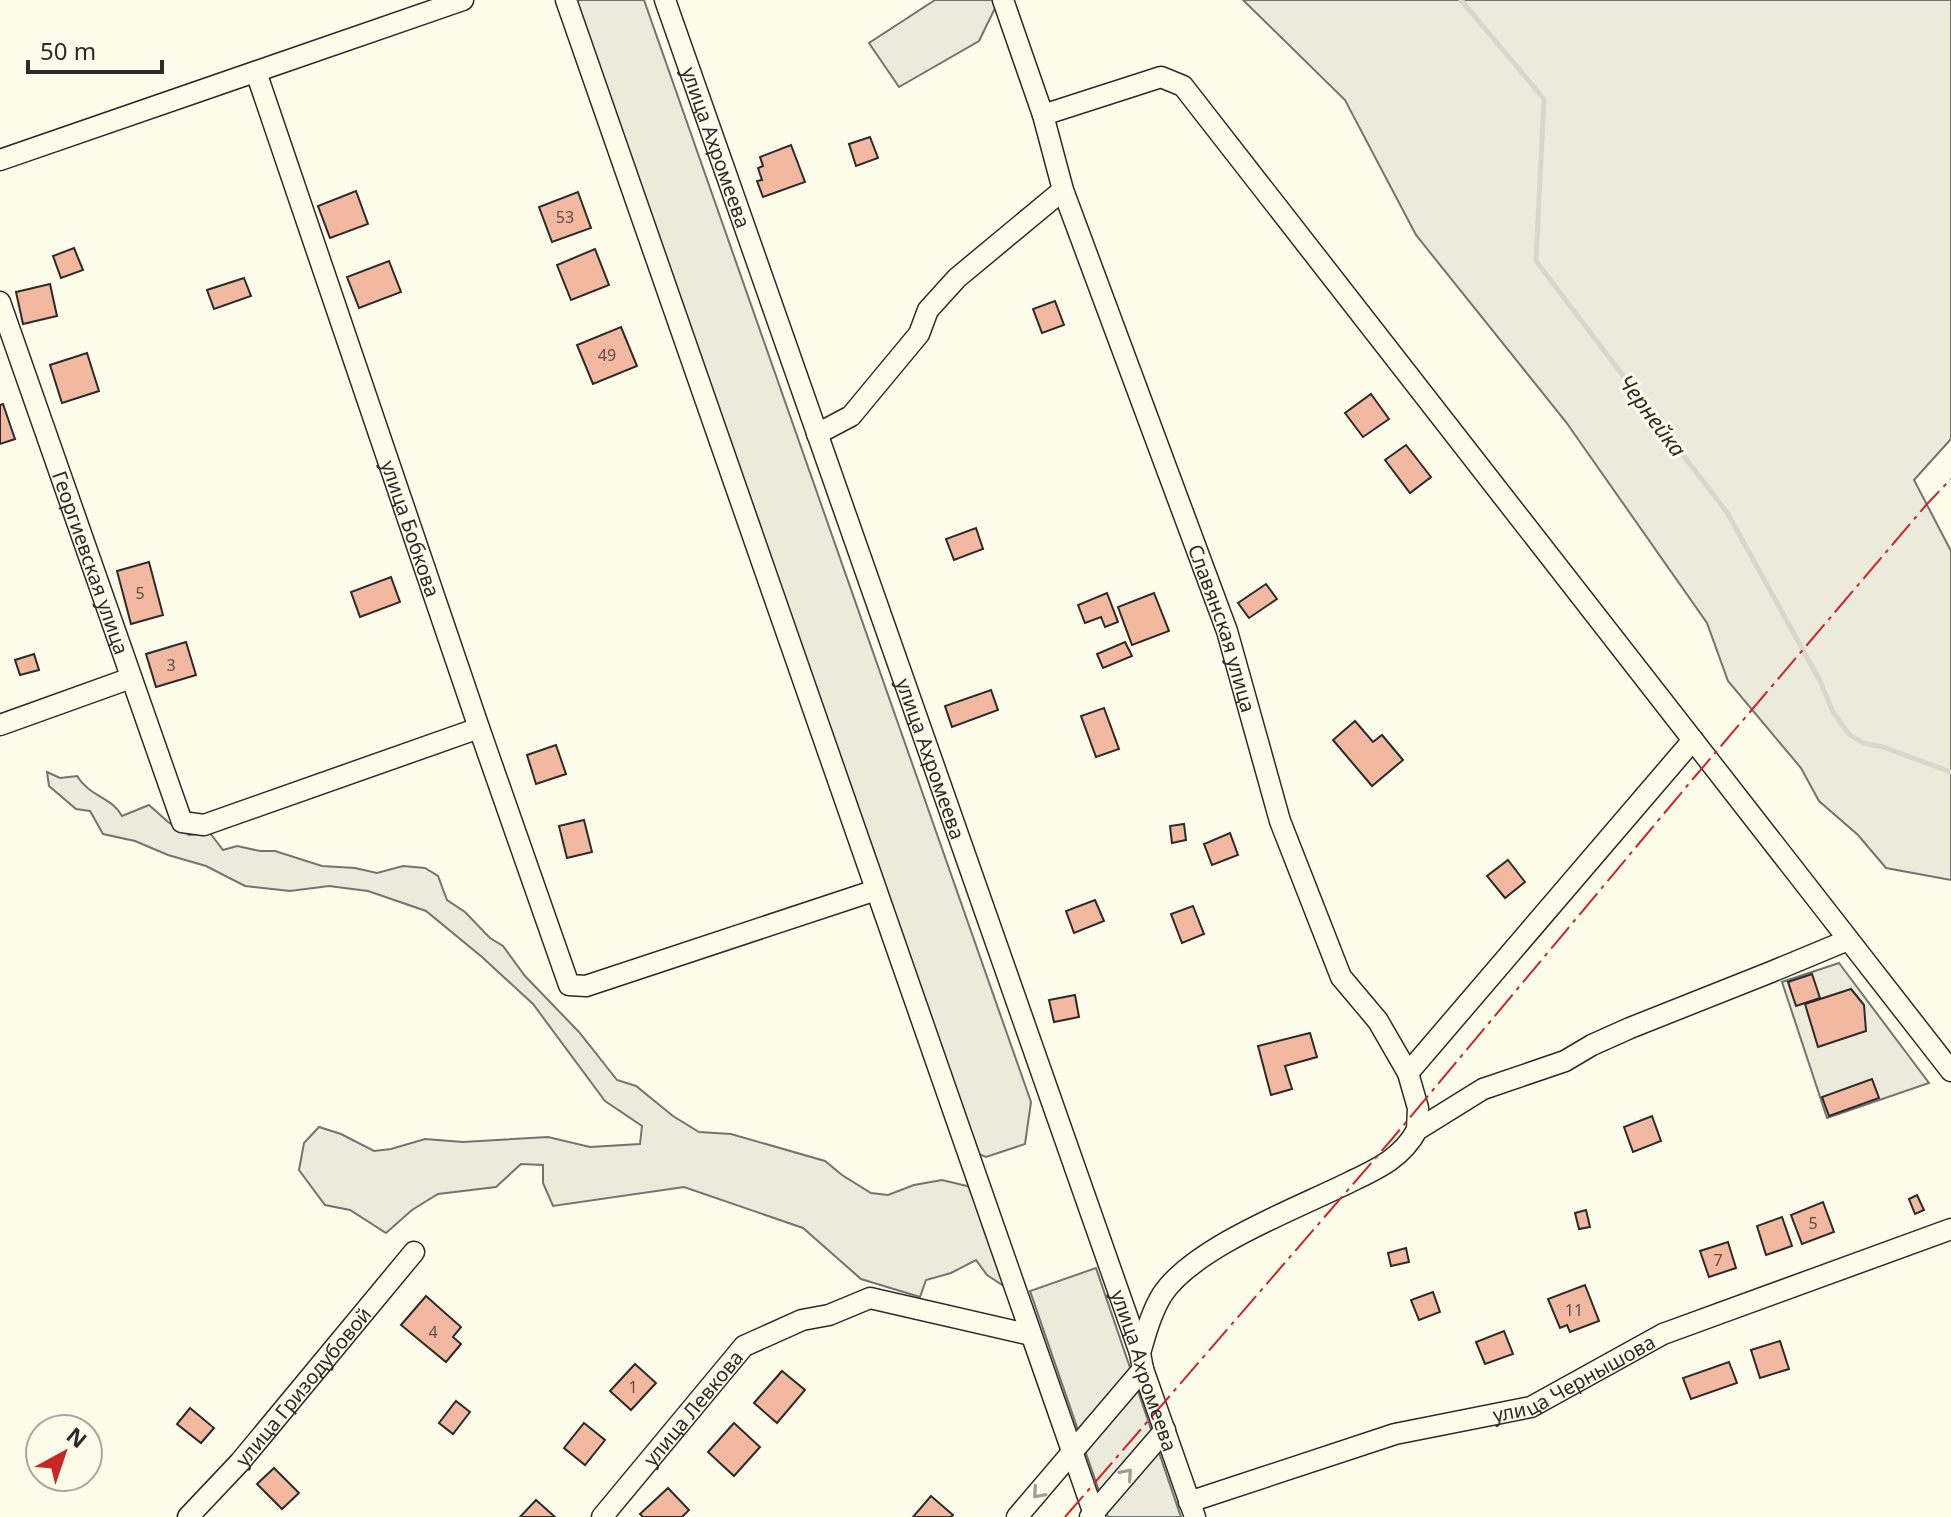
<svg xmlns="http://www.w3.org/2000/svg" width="1951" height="1517" viewBox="0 0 1951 1517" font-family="'Noto Sans',sans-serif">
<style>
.green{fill:#ecebdb;stroke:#74746e;stroke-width:2}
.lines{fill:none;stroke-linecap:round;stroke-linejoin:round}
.stream{stroke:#d8d7c9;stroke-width:5}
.building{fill:#f2b8a0;stroke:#2b2b2b;stroke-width:2}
.minor-casing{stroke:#2b2b2b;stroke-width:23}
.minor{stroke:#fdfbea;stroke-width:20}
.power{stroke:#c62828;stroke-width:2;stroke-dasharray:28 6 4 6;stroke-linecap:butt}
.oneway{stroke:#9e9d94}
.labels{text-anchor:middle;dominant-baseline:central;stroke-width:6;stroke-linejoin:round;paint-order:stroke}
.number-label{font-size:16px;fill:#5d4e48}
.street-label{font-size:20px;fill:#2b2b2b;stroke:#fdfbea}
.water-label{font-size:22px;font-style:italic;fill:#2b2b2b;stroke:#fdfbea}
</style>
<rect width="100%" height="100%" fill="#fdfbea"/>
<g class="green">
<path d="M 568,0 L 644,0 L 1031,1102 L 1025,1144 L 986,1157 L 961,1147 Z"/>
<path d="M 935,0 L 999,0 L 979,41 L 899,87 L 869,43 Z"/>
<path d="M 1243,0 L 1951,0 L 1951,439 L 1914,480 L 1951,551 L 1951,880 L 1886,868 L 1858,835 L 1819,801 L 1801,768 L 1728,681 L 1707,623 L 1566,422 L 1416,235 L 1345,100 Z"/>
<path d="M 47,772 L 60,778 L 77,776 C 90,797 112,797 122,816 L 149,805 L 168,822 L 189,835 L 210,833 L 223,850 L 237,846 L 260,851 L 275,851 L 322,866 L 355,868 L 377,873 L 403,866 L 425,868 L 438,876 L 447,900 L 465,912 L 490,938 L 503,946 L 525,976 L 579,1032 L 617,1080 L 636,1086 L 673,1116 L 699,1132 L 731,1134 L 825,1161 L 842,1175 L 871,1193 L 888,1195 L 914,1185 L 942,1180 L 967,1186 L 975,1191 L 1010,1290 L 987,1275 L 976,1260 L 951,1273 L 926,1280 L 920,1297 L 861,1279 L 803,1228 L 684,1187 L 553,1206 L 543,1183 L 543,1165 L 521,1164 L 496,1187 L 438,1194 L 412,1210 L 386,1233 L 350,1210 L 325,1205 L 299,1170 L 304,1143 L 319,1127 L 341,1134 L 374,1151 L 391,1149 L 425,1139 L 463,1142 L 548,1137 L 590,1147 L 640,1144 L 642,1126 L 605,1101 L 533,1004 L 482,957 L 426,911 L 368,891 L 329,886 L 290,891 L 245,886 L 206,866 L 168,855 L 135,841 L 103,834 L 90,811 L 76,809 L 49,786 Z"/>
<path d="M 1839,963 L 1929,1083 L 1827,1118 L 1782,982 Z"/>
<path d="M 1096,1268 L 1181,1517 L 1108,1517 L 1030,1291 Z"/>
</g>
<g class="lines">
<path class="stream" d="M 1461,0 L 1544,99 L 1536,261 L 1728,514 L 1820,681 L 1833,712 L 1849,734 L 1863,743 L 1883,747 L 1951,772"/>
</g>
<g class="building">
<path d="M 870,137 L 878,158 L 856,166 L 849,144 Z"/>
<path d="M 791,145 L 805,182 L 763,197 L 757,181 L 762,180 L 758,168 L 763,166 L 760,157 Z"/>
<path d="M 356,191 L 368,224 L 330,238 L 318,206 Z"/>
<path d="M 578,192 L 591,228 L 552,242 L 539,207 Z"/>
<path d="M 74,248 L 83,270 L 61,278 L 53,256 Z"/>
<path d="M 595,249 L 609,285 L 571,300 L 557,265 Z"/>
<path d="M 389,261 L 401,292 L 359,308 L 347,277 Z"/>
<path d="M 244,278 L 251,296 L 214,309 L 207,290 Z"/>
<path d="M 50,284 L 57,316 L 23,324 L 16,292 Z"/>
<path d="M 1055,301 L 1064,325 L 1042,333 L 1033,309 Z"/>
<path d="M 621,327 L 637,366 L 593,384 L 577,345 Z"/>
<path d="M 87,353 L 99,391 L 62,403 L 50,365 Z"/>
<path d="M 1371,394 L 1389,419 L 1363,437 L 1345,413 Z"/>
<path d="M 3,404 L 15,439 L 0,444 L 0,405 Z"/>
<path d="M 1406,445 L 1431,477 L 1410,493 L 1385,460 Z"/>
<path d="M 976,528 L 983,549 L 954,560 L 946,539 Z"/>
<path d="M 149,562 L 163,615 L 131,624 L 117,571 Z"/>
<path d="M 391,577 L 400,602 L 360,617 L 351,592 Z"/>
<path d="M 1266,584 L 1277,599 L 1249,618 L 1238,603 Z"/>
<path d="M 1107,593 L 1118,622 L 1105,627 L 1101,617 L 1085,623 L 1078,605 Z"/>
<path d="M 1154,593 L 1169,631 L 1132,645 L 1118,607 Z"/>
<path d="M 186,642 L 196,675 L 156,687 L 146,654 Z"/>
<path d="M 1125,642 L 1132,656 L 1103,668 L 1097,654 Z"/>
<path d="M 34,654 L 39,670 L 20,675 L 15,660 Z"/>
<path d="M 991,690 L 998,710 L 952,727 L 945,706 Z"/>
<path d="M 1104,708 L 1119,749 L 1096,757 L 1081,716 Z"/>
<path d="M 1355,721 L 1373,742 L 1382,735 L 1403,760 L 1372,786 L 1333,740 Z"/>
<path d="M 556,745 L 566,774 L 536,784 L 527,755 Z"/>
<path d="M 584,820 L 592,852 L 567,858 L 559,826 Z"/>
<path d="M 1184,824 L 1186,840 L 1172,843 L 1170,826 Z"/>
<path d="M 1230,833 L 1238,855 L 1212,865 L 1204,844 Z"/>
<path d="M 1508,860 L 1525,882 L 1505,898 L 1487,876 Z"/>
<path d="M 1095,900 L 1104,921 L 1074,933 L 1066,911 Z"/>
<path d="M 1193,906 L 1204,934 L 1182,943 L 1171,914 Z"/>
<path d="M 1812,974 L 1820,998 L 1796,1006 L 1788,982 Z"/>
<path d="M 1851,989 L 1864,1005 L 1866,1031 L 1818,1047 L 1805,1004 Z"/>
<path d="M 1075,995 L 1079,1017 L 1054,1022 L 1049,1000 Z"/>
<path d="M 1310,1033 L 1317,1057 L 1285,1066 L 1292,1089 L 1271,1095 L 1258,1046 Z"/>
<path d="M 1872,1079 L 1879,1098 L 1829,1116 L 1822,1097 Z"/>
<path d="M 1652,1116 L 1661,1141 L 1633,1152 L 1624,1127 Z"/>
<path d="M 1917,1195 L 1924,1210 L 1915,1214 L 1909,1199 Z"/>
<path d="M 1823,1202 L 1834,1232 L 1802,1244 L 1791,1215 Z"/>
<path d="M 1586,1210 L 1590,1227 L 1579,1229 L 1575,1213 Z"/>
<path d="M 1782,1217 L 1792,1246 L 1766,1255 L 1757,1226 Z"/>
<path d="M 1728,1242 L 1736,1268 L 1709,1277 L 1700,1251 Z"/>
<path d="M 1406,1248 L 1409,1262 L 1391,1266 L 1388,1253 Z"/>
<path d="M 1585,1285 L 1599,1321 L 1570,1332 L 1567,1325 L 1560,1328 L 1548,1299 Z"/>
<path d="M 1433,1292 L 1440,1312 L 1419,1320 L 1411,1300 Z"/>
<path d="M 426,1296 L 461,1327 L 453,1337 L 461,1344 L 446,1362 L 401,1325 Z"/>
<path d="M 1504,1331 L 1513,1354 L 1485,1364 L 1476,1342 Z"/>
<path d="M 1780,1341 L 1789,1369 L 1760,1378 L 1751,1350 Z"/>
<path d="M 1729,1362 L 1737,1383 L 1691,1399 L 1683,1378 Z"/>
<path d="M 635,1364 L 656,1383 L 631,1410 L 610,1391 Z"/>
<path d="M 782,1371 L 805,1390 L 777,1423 L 754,1403 Z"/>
<path d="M 456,1401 L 470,1412 L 453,1434 L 439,1423 Z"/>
<path d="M 190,1408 L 214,1428 L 201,1443 L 177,1424 Z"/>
<path d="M 584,1423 L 605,1440 L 585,1465 L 564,1448 Z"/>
<path d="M 734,1423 L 760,1447 L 734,1476 L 708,1452 Z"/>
<path d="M 274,1468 L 299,1493 L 282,1509 L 257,1484 Z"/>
<path d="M 668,1488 L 689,1510 L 682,1517 L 643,1517 L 640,1514 Z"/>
<path d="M 931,1496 L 953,1515 L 951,1517 L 913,1517 Z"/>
<path d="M 536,1500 L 555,1517 L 520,1517 Z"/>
</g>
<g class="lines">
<g class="minor-casing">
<g id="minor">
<path d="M 566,0 L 1095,1517"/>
<path id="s1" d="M 665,0 L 1140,1353 L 1143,1369 L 1195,1517"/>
<path d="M 1003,0 L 1043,115 L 1161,77 L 1183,86 L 1951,1071"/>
<path id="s2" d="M 256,72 L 479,728 L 569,985 L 586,986 L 876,890"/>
<path id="s3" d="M 1043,115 L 1063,190 L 1227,631 L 1280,821 L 1341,977 L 1378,1021 L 1408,1073 L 1418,1108 L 1417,1130"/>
<path d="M 0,160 L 463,0"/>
<path id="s4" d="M 0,302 L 182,822 L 204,825 L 479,728"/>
<path d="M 817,434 L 851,416 L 919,334 L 928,310 L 957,278 L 1063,190"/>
<path d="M 0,725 L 131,678"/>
<path d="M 1408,1073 L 1693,740"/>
<path d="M 1140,1353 C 1146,1333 1151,1313 1162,1295 C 1193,1247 1298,1208 1350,1182 C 1377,1169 1402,1158 1417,1130 L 1483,1089 L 1565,1061 L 1592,1045 L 1630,1028 L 1771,972 L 1848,940"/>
<path id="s5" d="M 1189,1502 L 1395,1434 L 1531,1407 L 1663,1334 L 1951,1229"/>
<path id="s6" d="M 188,1517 L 240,1462 L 414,1252"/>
<path id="s7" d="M 602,1517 L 744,1346 L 802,1320 L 829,1315 L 870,1298 L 1031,1335"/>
<path d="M 1017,1517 L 1143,1369"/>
<path d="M 1090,1517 L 1165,1430"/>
</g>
</g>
<use href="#minor" class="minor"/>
<path class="power" d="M 1065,1517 L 1392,1139 L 1692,780 L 1927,504 L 1951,479"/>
</g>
<defs><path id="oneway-chevron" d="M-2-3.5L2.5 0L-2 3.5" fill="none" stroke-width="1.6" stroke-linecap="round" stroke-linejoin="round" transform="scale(2)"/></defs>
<g class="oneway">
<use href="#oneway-chevron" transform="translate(1127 1474) rotate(-49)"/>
<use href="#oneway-chevron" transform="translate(1038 1493) rotate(131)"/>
</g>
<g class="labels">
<g class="number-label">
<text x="565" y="217">53</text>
<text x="607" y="355">49</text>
<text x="140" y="593">5</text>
<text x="171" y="665">3</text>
<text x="1813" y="1223">5</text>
<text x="1718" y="1260">7</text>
<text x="1574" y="1310">11</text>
<text x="433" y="1332">4</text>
<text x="633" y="1387">1</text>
</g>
<g class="street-label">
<text stroke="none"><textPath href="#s1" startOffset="156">улица Ахромеева</textPath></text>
<text stroke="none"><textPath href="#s2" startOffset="482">улица Бобкова</textPath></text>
<text stroke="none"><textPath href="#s4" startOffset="276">Георгиевская улица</textPath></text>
<text stroke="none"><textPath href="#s3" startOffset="544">Славянская улица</textPath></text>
<text stroke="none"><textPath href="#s1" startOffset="804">улица Ахромеева</textPath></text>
<text stroke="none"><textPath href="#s1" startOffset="1452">улица Ахромеева</textPath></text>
<text stroke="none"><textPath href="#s5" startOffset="406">улица Чернышова</textPath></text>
<text stroke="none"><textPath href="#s6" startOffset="174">улица Гризодубовой</textPath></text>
<text stroke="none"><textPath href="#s7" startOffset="142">улица Левкова</textPath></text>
</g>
<g class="water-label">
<text transform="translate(1653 415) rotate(53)">Чернейка</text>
</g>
</g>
<g transform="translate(64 1453) rotate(40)"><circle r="38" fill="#fdfbea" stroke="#a9a89e" stroke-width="2"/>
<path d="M0-6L14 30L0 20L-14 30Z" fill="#c62828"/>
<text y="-12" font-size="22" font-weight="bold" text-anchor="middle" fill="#2b2b2b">N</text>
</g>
<path d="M28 60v12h134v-12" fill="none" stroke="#2b2b2b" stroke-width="4"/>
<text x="40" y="60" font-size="24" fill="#2b2b2b" stroke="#fdfbea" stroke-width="6" paint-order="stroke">50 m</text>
</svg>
